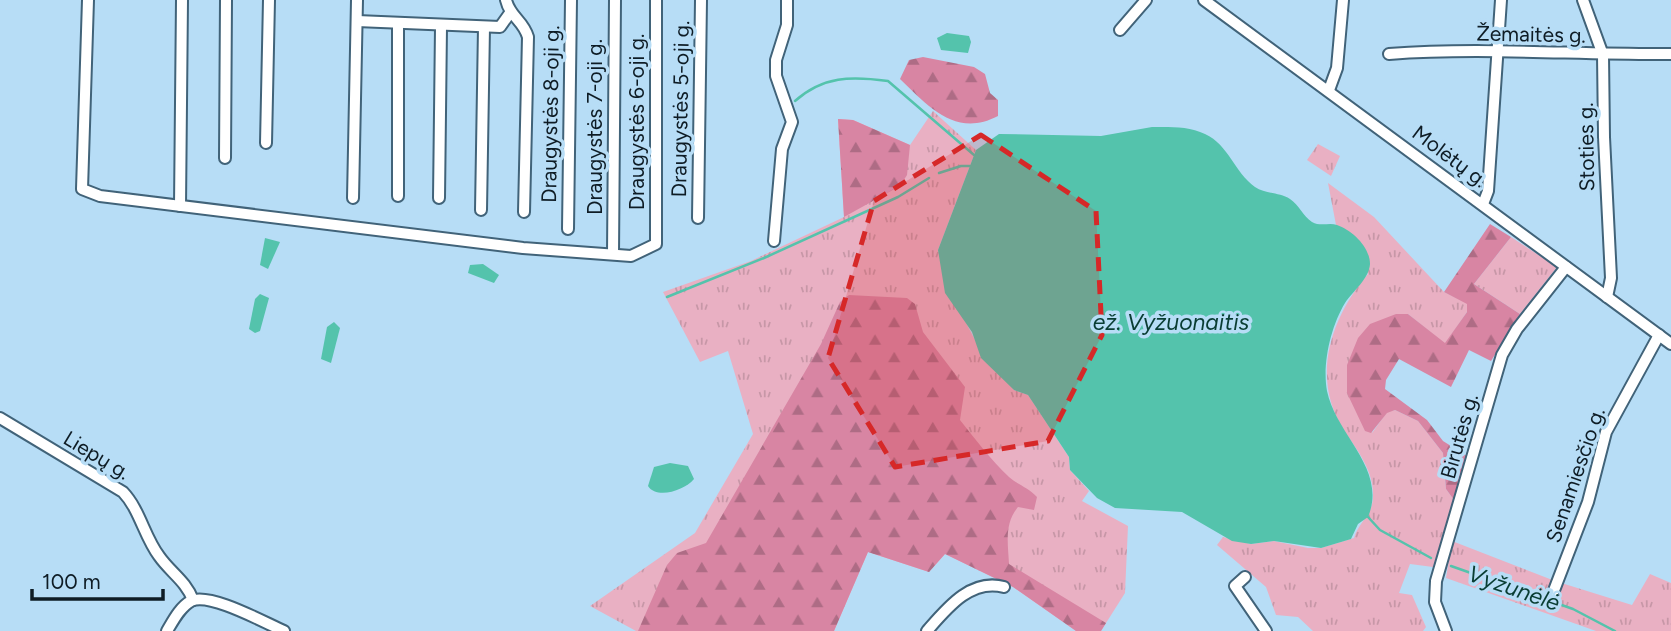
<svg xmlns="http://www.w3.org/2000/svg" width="1671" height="631" viewBox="0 0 1671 631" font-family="Figtree,sans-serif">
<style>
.grass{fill:url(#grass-tufts)}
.forest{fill:url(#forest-firs)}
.water{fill:#54c3ac}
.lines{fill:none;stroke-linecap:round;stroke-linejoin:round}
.stream{stroke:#54c3ac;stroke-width:2.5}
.minor-casing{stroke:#416379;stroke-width:14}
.minor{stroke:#fff;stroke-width:10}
.marked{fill:#d62828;fill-opacity:0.2;stroke:#d62828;stroke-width:5;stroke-dasharray:14 9;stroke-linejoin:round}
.labels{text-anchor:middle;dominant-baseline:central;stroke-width:7;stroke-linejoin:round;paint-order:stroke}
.street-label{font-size:21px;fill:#0e1c25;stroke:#b7ddf6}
.water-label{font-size:23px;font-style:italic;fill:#093d33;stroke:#b7ddf6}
</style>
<defs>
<pattern id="grass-tufts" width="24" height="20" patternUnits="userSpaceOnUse" patternTransform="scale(1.75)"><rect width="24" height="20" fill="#e9b0c3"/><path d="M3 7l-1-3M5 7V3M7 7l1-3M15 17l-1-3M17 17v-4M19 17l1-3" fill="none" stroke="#c797a7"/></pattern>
<pattern id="forest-firs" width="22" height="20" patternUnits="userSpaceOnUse" patternTransform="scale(1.75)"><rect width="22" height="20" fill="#d885a3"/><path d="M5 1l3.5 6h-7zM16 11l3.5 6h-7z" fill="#ae6c85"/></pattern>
</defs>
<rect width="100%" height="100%" fill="#b7ddf6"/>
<g class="grass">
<path d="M 933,111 L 976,150 L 938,250 L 962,315 L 976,342 L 1014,390 L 1028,395 L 1069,457 L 1070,470 L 1089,491 L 1082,501 L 1128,526 L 1125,593 L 1101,631 L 1076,631 L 1013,587 L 945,554 L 929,572 L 868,552 L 834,631 L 636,631 L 590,606 L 695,533 L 753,434 L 728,351 L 700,362 L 663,292 L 751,261 L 844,217 L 838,119 L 853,120 L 910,145 Z"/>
<path d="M 1318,144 L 1340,156 L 1331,176 L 1307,160 Z"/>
<path d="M 1328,183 L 1374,217 L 1444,292 L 1467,303 L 1467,312 L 1445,344 L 1408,314 L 1396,314 L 1372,433 L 1387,412 L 1395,410 L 1418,421 L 1443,453 L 1446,489 L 1454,500 L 1433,567 L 1410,564 L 1399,593 L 1412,595 L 1426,627 L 1423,631 L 1313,631 L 1298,617 L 1276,615 L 1266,587 L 1217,545 L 1223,537 L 1251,544 L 1274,541 L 1308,548 L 1321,548 L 1354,538 C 1359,521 1373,515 1373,496 C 1374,472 1358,451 1345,432 C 1310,380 1330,318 1368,274 L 1349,233 L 1336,225 Z"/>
<path d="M 1511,237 L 1557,267 L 1520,314 L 1474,284 Z"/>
<path d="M 1452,541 L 1555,581 L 1632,605 L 1650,574 L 1671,583 L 1671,631 L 1596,631 L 1446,578 Z"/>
</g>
<g class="forest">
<path d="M 923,57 L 974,67 L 985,74 L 990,93 L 998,100 L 998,116 C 956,138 929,107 900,79 L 909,60 Z"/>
<path d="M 838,119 L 853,120 L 910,145 L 907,175 L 900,186 L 844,217 Z"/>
<path d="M 1490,224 L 1511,237 L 1474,284 L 1520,314 L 1491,361 L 1469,350 L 1451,387 L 1399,359 L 1386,380 L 1385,389 L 1427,420 L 1443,441 L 1467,456 L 1454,500 L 1446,489 L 1443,453 L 1418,421 L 1395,410 L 1387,413 L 1371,433 L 1365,431 L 1347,393 L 1347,365 L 1358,338 L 1370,324 L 1396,314 L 1408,314 L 1445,343 L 1467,312 L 1467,304 L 1444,292 Z"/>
<path d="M 849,295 L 907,298 L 915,304 L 923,332 L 965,387 L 960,420 C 976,440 991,460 1009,477 C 1018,485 1028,487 1037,497 L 1034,510 L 1018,507 C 1004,524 1008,543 1009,564 L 1106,623 L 1101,631 L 1076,631 L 1013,587 L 945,554 L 929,572 L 868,552 L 834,631 L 638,631 L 667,565 L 677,553 L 706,543 L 821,344 L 840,302 Z"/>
</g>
<g class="water">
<path d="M 947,33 L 969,36 L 971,42 L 968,53 L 941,50 L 937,38 Z"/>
<path d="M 1152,127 C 1169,127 1189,126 1205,134 C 1229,145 1234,172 1255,187 C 1265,194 1279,192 1290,199 C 1299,205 1303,216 1312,222 C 1321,227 1329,222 1337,225 C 1352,230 1370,247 1370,264 C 1369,279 1353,291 1345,303 C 1331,326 1322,364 1327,391 C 1336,435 1388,469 1368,517 L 1358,524 L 1351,539 L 1321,548 L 1274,541 L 1251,544 L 1232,541 L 1182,512 L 1115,508 L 1097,498 L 1070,470 L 1069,457 L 1028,395 L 1014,390 L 981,358 L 972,332 L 945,293 L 938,250 L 976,150 L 999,134 L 1101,136 Z"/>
<path d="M 265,238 L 280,242 L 268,269 L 260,265 Z"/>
<path d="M 483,264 L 499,275 L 494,283 L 468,273 L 470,265 Z"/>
<path d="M 260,294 L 269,298 L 260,331 L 255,333 L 249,329 L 255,299 Z"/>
<path d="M 334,322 L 340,328 L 331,363 L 321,359 L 327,327 Z"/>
<path d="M 670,463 L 688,466 L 694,479 C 685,490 657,500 648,486 L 654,467 Z"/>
</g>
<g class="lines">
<g class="stream">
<path d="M 795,101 C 823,76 851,76 888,81 L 974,155"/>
<path d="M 939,173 L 961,166 L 970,166"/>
<path d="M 667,297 L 764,258 L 898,197 L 929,178"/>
<path d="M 1368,517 L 1380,530 L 1431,558"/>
<path d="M 1451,566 L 1573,609 L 1615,631"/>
</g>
<g class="minor-casing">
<g id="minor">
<path d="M 88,0 L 82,189 L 100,196 L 523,248 L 631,256 L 656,244 L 656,0"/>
<path d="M 506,0 C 510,17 523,20 528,37 L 524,212"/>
<path d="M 1204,0 L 1671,344"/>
<path d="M 1583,0 L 1603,55 L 1604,137 L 1611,278 L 1607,297"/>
<path d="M 357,21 L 500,27 L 510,13"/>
<path d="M 1120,30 L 1146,0"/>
<path d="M 1389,54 C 1482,47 1577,55 1671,54"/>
<path d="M 1329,90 L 1337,68 L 1343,0"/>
<path d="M 266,143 L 269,0"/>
<path d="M 225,158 L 226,0"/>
<path d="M 398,196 L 398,24"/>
<path d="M 353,198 L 357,0"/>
<path d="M 439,198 L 441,27"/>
<path d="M 1483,204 L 1488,191 L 1501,0"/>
<path d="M 180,206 L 182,0"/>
<path d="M 481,210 L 484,27"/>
<path d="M 698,218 L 701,0"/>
<path d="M 568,229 L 571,0"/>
<path d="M 774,241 L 782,149 L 792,122 L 776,76 L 776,60 L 787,25 L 787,0"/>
<path d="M 613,254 L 615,0"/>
<path d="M 0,418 L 123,492 C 140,510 144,536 159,556 C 170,572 186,581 193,600"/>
<path d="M 1245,577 L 1235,586 L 1266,631"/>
<path d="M 1553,593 L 1588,502 L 1606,432 L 1659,335"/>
<path d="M 167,631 C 173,621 180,607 191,601 C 210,592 265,623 284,631"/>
<path d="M 927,631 C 947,608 971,578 1004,587"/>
<path d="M 1446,631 L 1435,602 L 1436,581 L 1502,355 L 1517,329 L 1566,267"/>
</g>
</g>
<use href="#minor" class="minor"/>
</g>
<path class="marked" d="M 981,135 L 1096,211 L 1102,335 L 1048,441 L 895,467 L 828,358 L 874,201 Z"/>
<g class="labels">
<g class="street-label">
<text transform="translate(1531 34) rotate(1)">Žemaitės g.</text>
<text transform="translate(680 109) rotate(-89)">Draugystės 5-oji g.</text>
<text transform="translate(550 114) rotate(-89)">Draugystės 8-oji g.</text>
<text transform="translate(636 122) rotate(-90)">Draugystės 6-oji g.</text>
<text transform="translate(594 127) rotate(-90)">Draugystės 7-oji g.</text>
<text transform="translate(1586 147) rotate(-91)">Stoties g.</text>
<text transform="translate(1450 156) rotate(37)">Molėtų g.</text>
<text transform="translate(1459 436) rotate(-74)">Birutės g.</text>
<text transform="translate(97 455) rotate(31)">Liepų g.</text>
<text transform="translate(1575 475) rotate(-71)">Senamiesčio g.</text>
</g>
<g class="water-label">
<text x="1171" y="322">ež. Vyžuonaitis</text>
<text transform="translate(1514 588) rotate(19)">Vyžunėlė</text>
</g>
</g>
<path d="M32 589v10h131v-10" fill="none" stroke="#0e1c25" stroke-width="3.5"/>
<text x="42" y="589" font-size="21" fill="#0e1c25" stroke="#b7ddf6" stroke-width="5" paint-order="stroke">100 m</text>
</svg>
